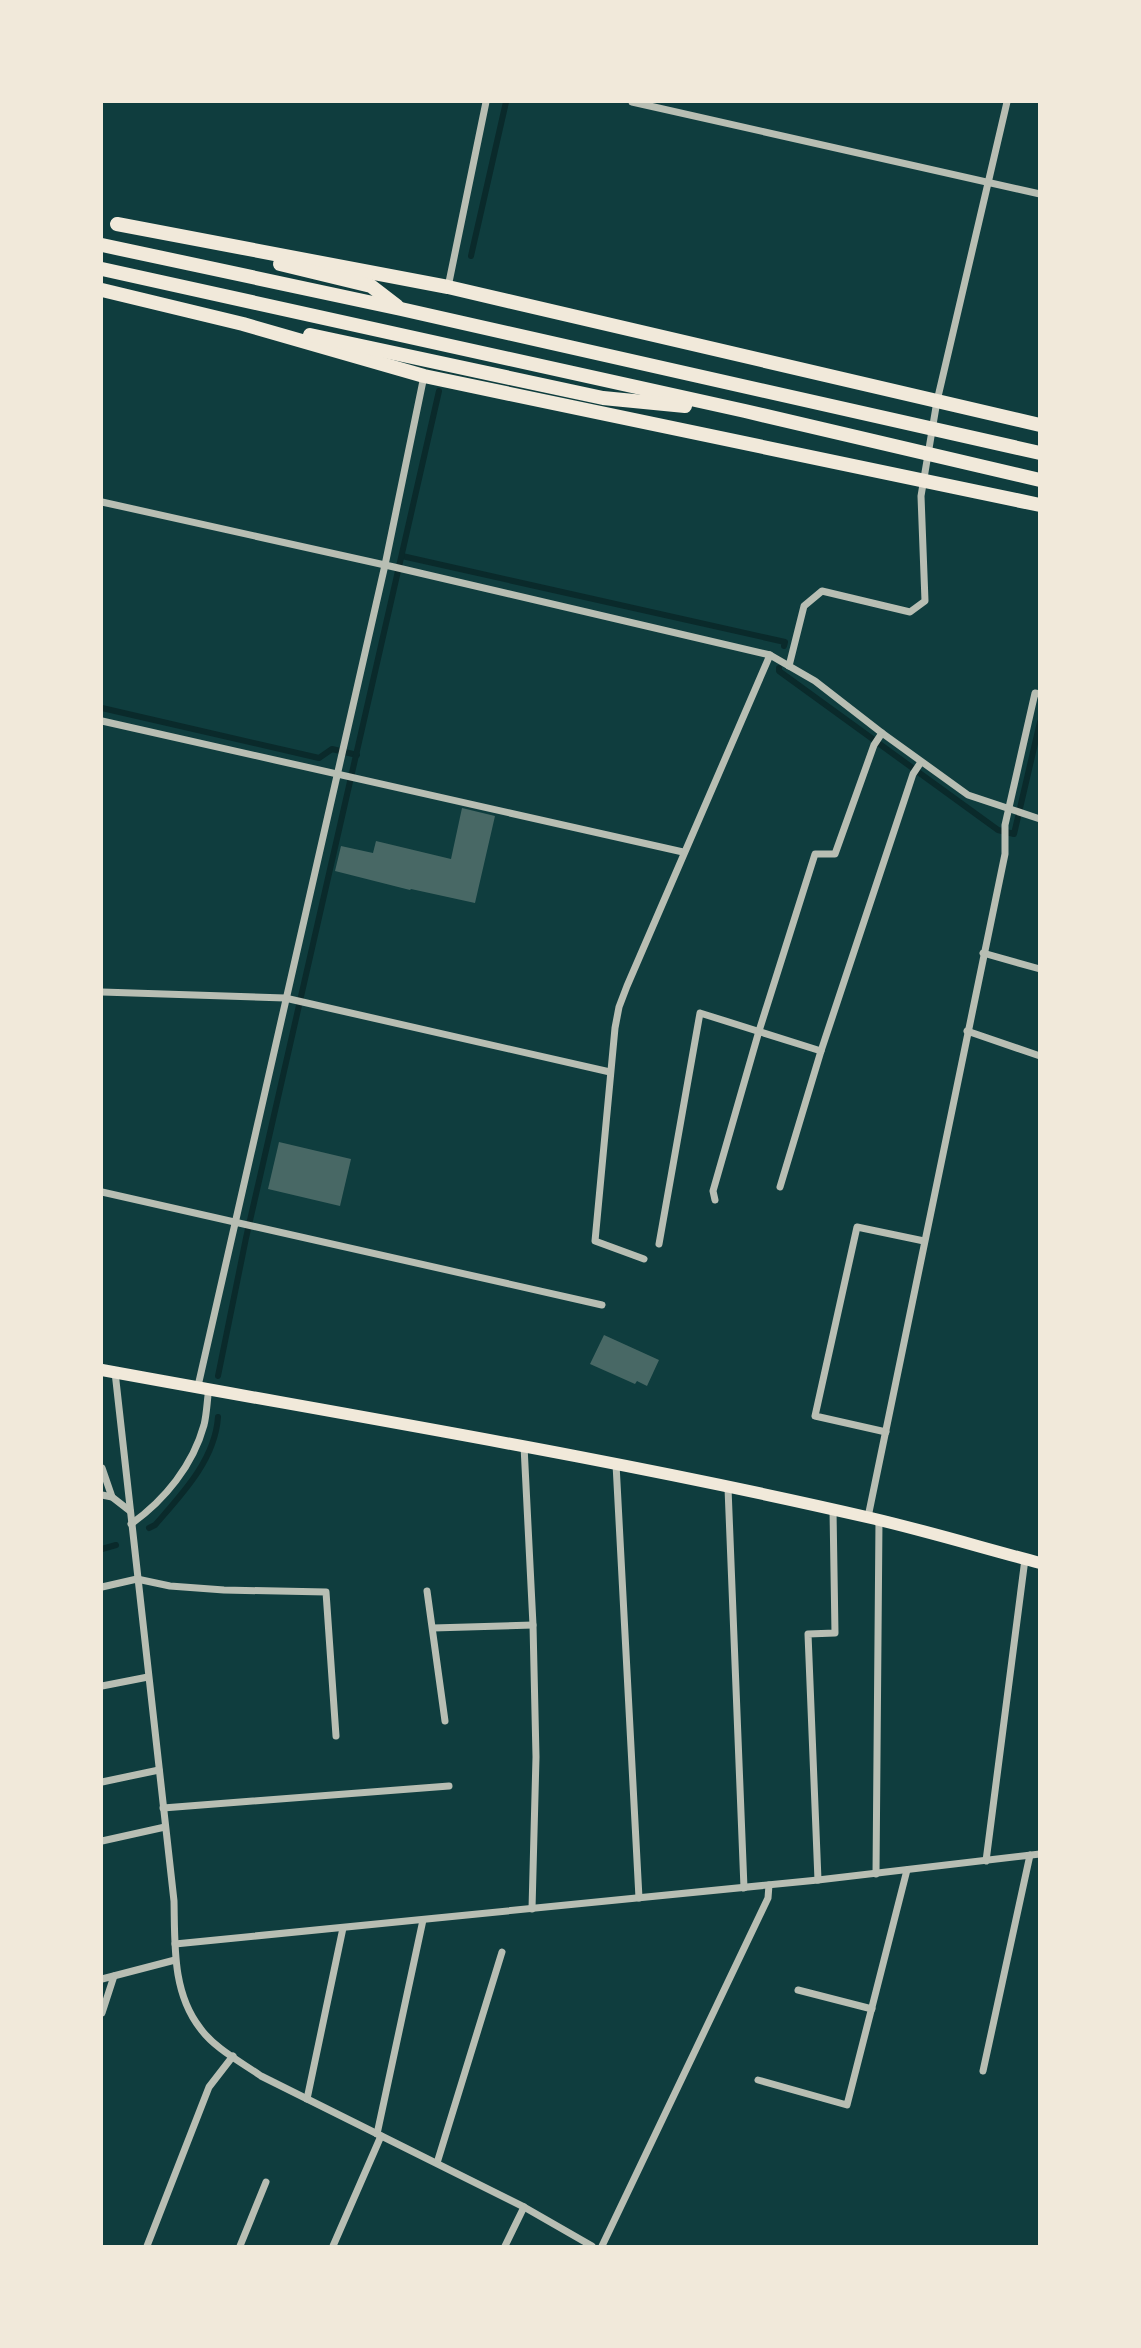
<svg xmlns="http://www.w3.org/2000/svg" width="1141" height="2348" viewBox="0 0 1141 2348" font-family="'Fira Sans Condensed',sans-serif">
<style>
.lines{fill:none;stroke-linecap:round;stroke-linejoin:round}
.stream{stroke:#0a2a2b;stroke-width:6}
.building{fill:#486865}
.minor{stroke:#b8beb3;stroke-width:7}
.secondary{stroke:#f1e9da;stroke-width:12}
.trunk{stroke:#f1e9da;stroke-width:14}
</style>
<rect width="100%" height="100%" fill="#0f3d3e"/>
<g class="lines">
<g class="stream">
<path d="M 471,256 L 506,102"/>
<path d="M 402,556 L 785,642 L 784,646"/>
<path d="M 779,668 L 779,671 L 998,830 L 1014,834 L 1040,722"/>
<path d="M 102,708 L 319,758 L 332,749 L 357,755"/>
<path d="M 218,1376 L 246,1238 L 439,391"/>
<path d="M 149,1528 L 155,1525 C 182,1494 215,1460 218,1417"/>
<path d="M 102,1549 L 116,1545"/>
</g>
</g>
<g class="building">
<path d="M 462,808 L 495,816 L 475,903 L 411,889 L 410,890 L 335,871 L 341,846 L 373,853 L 376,841 L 451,859 Z"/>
<path d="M 279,1142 L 351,1159 L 340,1206 L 268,1189 Z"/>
<path d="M 604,1335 L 659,1360 L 647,1386 L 637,1381 L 635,1384 L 590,1364 Z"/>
</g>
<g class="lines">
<g class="minor">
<path d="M 632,102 L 1040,194"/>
<path d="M 448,287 L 486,102"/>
<path d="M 102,502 L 394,567 L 770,655 L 815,681 L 882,733 L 968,795 L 1040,819"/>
<path d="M 789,666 L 804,606 L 822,591 L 910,612 L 925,601 L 921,496 L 937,401 L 1007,102"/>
<path d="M 102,721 L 683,852"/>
<path d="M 983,953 L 1040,969"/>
<path d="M 102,992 L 285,998 L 610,1072"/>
<path d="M 967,1031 L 1040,1056"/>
<path d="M 780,1187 L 821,1051 L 913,774 L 921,762"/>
<path d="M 102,1192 L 602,1305"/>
<path d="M 715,1200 L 713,1191 L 759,1031 L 815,854 L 835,854 L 874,745 L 882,733"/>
<path d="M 659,1244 L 700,1013 L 821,1051"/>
<path d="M 644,1259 L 595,1241 L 615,1028 L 619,1007 L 627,986 L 770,655"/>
<path d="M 115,1372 L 174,1901 C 175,1944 172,1992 200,2028 C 214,2048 241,2062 261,2076 L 524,2207 L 592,2246"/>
<path d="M 198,1386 L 385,565 L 424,376"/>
<path d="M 886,1432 L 815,1416 L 857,1227 L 924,1241"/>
<path d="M 524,1446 L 533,1625 L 536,1757 L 532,1909"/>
<path d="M 616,1464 L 639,1898"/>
<path d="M 102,1468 L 112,1497"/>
<path d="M 728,1488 L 744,1888"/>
<path d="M 102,1495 L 112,1497 L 130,1511"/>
<path d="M 868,1517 L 1005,854 L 1005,825 L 1035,693 L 1040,694"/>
<path d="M 131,1524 C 165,1500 193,1465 204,1425 C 207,1413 207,1400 209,1388"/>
<path d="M 102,1587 L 137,1579 L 170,1586 L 224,1590 L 326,1592 L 336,1736"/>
<path d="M 427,1591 L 445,1721"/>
<path d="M 433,1628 L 533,1625"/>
<path d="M 102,1686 L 148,1677"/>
<path d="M 102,1782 L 159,1770"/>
<path d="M 163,1808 L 449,1786"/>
<path d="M 102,1841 L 165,1827"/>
<path d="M 986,1861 L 1025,1559"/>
<path d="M 876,1874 L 879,1520"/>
<path d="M 818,1880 L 808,1634 L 835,1633 L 833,1510"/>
<path d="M 175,1944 L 818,1880 L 1040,1854"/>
<path d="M 102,1979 L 175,1960"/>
<path d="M 798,1990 L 872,2009"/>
<path d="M 102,2013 L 114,1976"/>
<path d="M 983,2071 L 1030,1855"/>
<path d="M 758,2080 L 847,2105 L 907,1870"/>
<path d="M 307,2099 L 343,1928"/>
<path d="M 377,2134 L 423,1920"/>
<path d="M 437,2163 L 502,1952"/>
<path d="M 147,2246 L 209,2087 L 233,2056"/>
<path d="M 240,2246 L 266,2182"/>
<path d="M 333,2246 L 381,2136"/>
<path d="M 505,2246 L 524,2207"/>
<path d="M 602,2246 L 768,1898 L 769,1885"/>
</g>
<path class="secondary" d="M 102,1370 C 358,1417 616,1459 871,1518 C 927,1531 983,1548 1040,1563"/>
<g class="trunk">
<path d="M 117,224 L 448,287 L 1040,425"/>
<path d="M 102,245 L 401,309 L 1040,453"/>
<path d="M 280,264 L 371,286 L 397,306"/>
<path d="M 102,269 L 745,411 L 1040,480"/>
<path d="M 102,290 L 243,324 L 424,376 L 1040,505"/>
<path d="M 310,335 L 603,398 L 685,406"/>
</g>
</g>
<rect width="1141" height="2348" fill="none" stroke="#f1e9da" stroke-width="206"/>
</svg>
